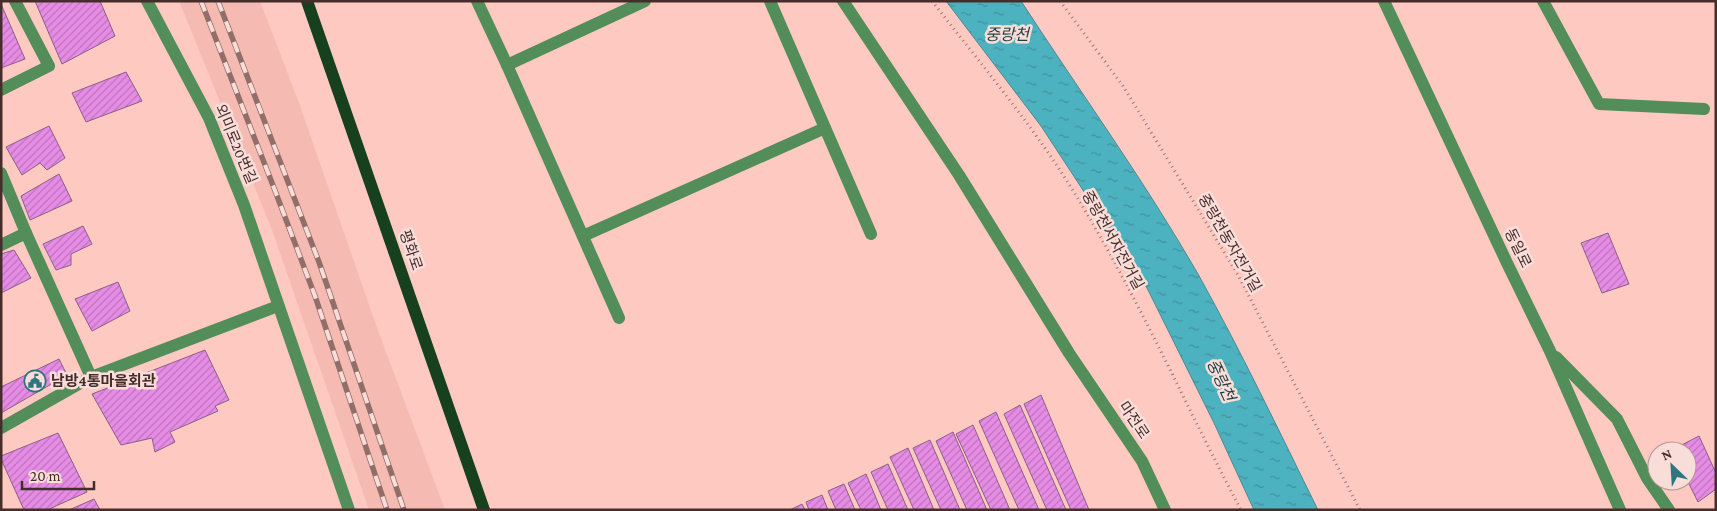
<svg xmlns="http://www.w3.org/2000/svg" width="1717" height="511" viewBox="0 0 1717 511" font-family="'Crimson Pro','Noto Sans KR',serif">
<style>
.built{fill:#f5bbb3}
.water{fill:url(#water-ripples);stroke:#4b8a92}
.building{fill:url(#building-hatch);stroke:#886087}
.lines{fill:none;stroke-linecap:round;stroke-linejoin:round}
.path{stroke:#9f7973;stroke-width:3;stroke-dasharray:1 4;stroke-linecap:butt}
.minor{stroke:#538d5a;stroke-width:12}
.major{stroke:#17401e;stroke-width:12}
.rail-casing{stroke:#926e69;stroke-width:5.5}
.rail{stroke:#f8ddd9;stroke-width:4;stroke-dasharray:11;stroke-linecap:butt}
.labels{text-anchor:middle;dominant-baseline:central;stroke-width:5;stroke-linejoin:round;paint-order:stroke}
.street-label{font-size:15px;fill:#462d2a;stroke:#f8ddd9}
.poi-label{font-size:15px;font-weight:bold;fill:#462d2a;stroke:#f8ddd9;text-anchor:start}
.water-label{font-size:16px;font-style:italic;fill:#1f3e43;stroke:#f8ddd9}
</style>
<defs>
<pattern id="water-ripples" width="26" height="14" patternUnits="userSpaceOnUse" patternTransform="scale(1.25)"><rect width="26" height="14" fill="#4db2bf"/><path d="M2 4q2-2 4 0t4 0M15 11q2-2 4 0t4 0" fill="none" stroke="#42919b"/></pattern>
<pattern id="building-hatch" width="6" height="6" patternUnits="userSpaceOnUse" patternTransform="scale(1.25)"><rect width="6" height="6" fill="#e78ce6"/><path d="M-1 1l2-2M0 6l6-6M5 7l2-2" fill="none" stroke="#bd73bb"/></pattern>
</defs>
<rect width="100%" height="100%" fill="#fdc9c1"/>
<path class="built" d="M 179,1 L 260,1 L 299,103 L 376,325 L 445,510 L 369,510 L 272,230 Z"/>
<path class="water" d="M 946,1 L 1021,1 C 1080,92 1144,180 1198,274 C 1241,351 1279,431 1318,510 L 1254,510 L 1214,423 L 1147,288 L 1041,126 Z"/>
<g class="building">
<path d="M 35,1 L 100,1 L 115,36 L 62,64 Z"/>
<path d="M 1,4 L 25,59 L 1,68 Z"/>
<path d="M 126,72 L 142,101 L 86,122 L 72,93 Z"/>
<path d="M 49,126 L 65,158 L 47,170 L 40,163 L 22,175 L 6,147 Z"/>
<path d="M 59,174 L 72,201 L 30,220 L 21,196 Z"/>
<path d="M 83,226 L 92,244 L 71,254 L 71,265 L 56,270 L 43,244 Z"/>
<path d="M 1608,233 L 1629,284 L 1602,293 L 1581,243 Z"/>
<path d="M 14,250 L 31,278 L 1,293 L 1,254 Z"/>
<path d="M 118,282 L 130,311 L 92,331 L 75,299 Z"/>
<path d="M 205,350 L 229,400 L 215,406 L 218,411 L 170,432 L 175,442 L 155,452 L 152,438 L 121,445 L 92,394 Z"/>
<path d="M 59,359 L 67,375 L 1,413 L 1,387 Z"/>
<path d="M 1041,395 L 1089,510 L 1071,510 L 1024,404 Z"/>
<path d="M 1020,405 L 1066,510 L 1047,510 L 1004,414 Z"/>
<path d="M 996,412 L 1039,510 L 1019,510 L 979,421 Z"/>
<path d="M 973,425 L 1010,510 L 991,510 L 956,434 Z"/>
<path d="M 953,432 L 987,510 L 967,510 L 936,441 Z"/>
<path d="M 58,433 L 87,492 L 47,510 L 24,510 L 1,459 L 1,456 Z"/>
<path d="M 1699,436 L 1716,473 L 1716,489 L 1698,502 L 1687,480 L 1687,451 L 1672,451 L 1672,450 Z"/>
<path d="M 930,440 L 960,510 L 941,510 L 913,448 Z"/>
<path d="M 908,448 L 934,510 L 914,510 L 890,457 Z"/>
<path d="M 888,464 L 908,510 L 888,510 L 871,472 Z"/>
<path d="M 866,474 L 881,510 L 861,510 L 848,483 Z"/>
<path d="M 844,484 L 855,510 L 836,510 L 828,491 Z"/>
<path d="M 822,495 L 828,510 L 809,510 L 806,502 Z"/>
<path d="M 94,499 L 100,510 L 69,510 Z"/>
<path d="M 802,504 L 805,510 L 790,510 Z"/>
</g>
<g class="lines">
<g class="path">
<path d="M 932,1 C 980,63 1031,123 1072,189 C 1136,292 1184,403 1241,510"/>
<path d="M 1060,1 L 1123,86 L 1238,275 L 1360,510"/>
</g>
<g class="minor">
<path d="M 147,1 L 209,118 L 244,205 L 349,510"/>
<path d="M 477,1 L 507,65 L 619,318"/>
<path d="M 770,1 L 871,234"/>
<path d="M 843,1 L 959,175 L 1069,353 L 1142,461 L 1165,510"/>
<path d="M 1384,1 L 1507,263 L 1550,351 L 1620,510"/>
<path d="M 1543,1 L 1599,104 L 1704,109"/>
<path d="M 507,65 L 645,1"/>
<path d="M 1,90 L 49,66 L 15,1"/>
<path d="M 1,173 L 26,233"/>
<path d="M 583,236 L 825,128"/>
<path d="M 1,245 L 26,233 L 91,377"/>
<path d="M 1556,357 L 1617,419 L 1647,478 L 1669,510"/>
<path d="M 1,428 L 91,377 L 278,306"/>
</g>
<path class="major" d="M 307,1 L 484,510"/>
<g class="rail-casing">
<g id="rail">
<path d="M 201,1 L 274,188 L 315,296 L 387,510"/>
<path d="M 218,1 L 319,262 L 404,510"/>
</g>
</g>
<use href="#rail" class="rail"/>
</g>
<defs>
<g id="civic-ring" transform="scale(1.125)"><circle r="9.5" fill="#f8ddd9" stroke="#2d757f" stroke-width="1.5"/><path d="M-.6-6.5H3V-4.5H.6V-3L4-1V1h2V6H-6V1h2V-1L-.6-3ZM-1.2 2.5V6h2.4V2.5Z" fill="#2d757f"/></g>
</defs>
<g fill-rule="evenodd">
<use href="#civic-ring" x="35" y="381"/>
</g>
<g class="labels">
<g class="street-label">
<text transform="translate(236 144) rotate(67)">외미로20번길</text>
<text transform="translate(1113 240) rotate(61)">중랑천서자전거길</text>
<text transform="translate(1230 243) rotate(60)">중랑천동자전거길</text>
<text transform="translate(1518 248) rotate(64)">동일로</text>
<text transform="translate(411 250) rotate(71)">평화로</text>
<text transform="translate(1134 420) rotate(56)">마전로</text>
</g>
<g class="poi-label">
<text x="51" y="381">남방4통마을회관</text>
</g>
<g class="water-label">
<text x="1007" y="34">중랑천</text>
<text transform="translate(1221 380) rotate(65)">중랑천</text>
</g>
</g>
<rect width="1717" height="511" fill="none" stroke="#462d2a" stroke-width="5"/>
<g transform="translate(1672 466) rotate(335)"><circle r="24" fill="#f8ddd9" stroke="#b19793"/>
<path d="M0-4L9 19L0 12L-9 19Z" fill="#2d757f"/>
<text y="-8" font-size="14" font-weight="bold" text-anchor="middle" fill="#462d2a">N</text>
</g>
<path d="M22 481v8h72v-8" fill="none" stroke="#462d2a" stroke-width="2.5"/>
<text x="30" y="481" font-size="15" fill="#462d2a" stroke="#f8ddd9" stroke-width="4" paint-order="stroke">20 m</text>
</svg>
